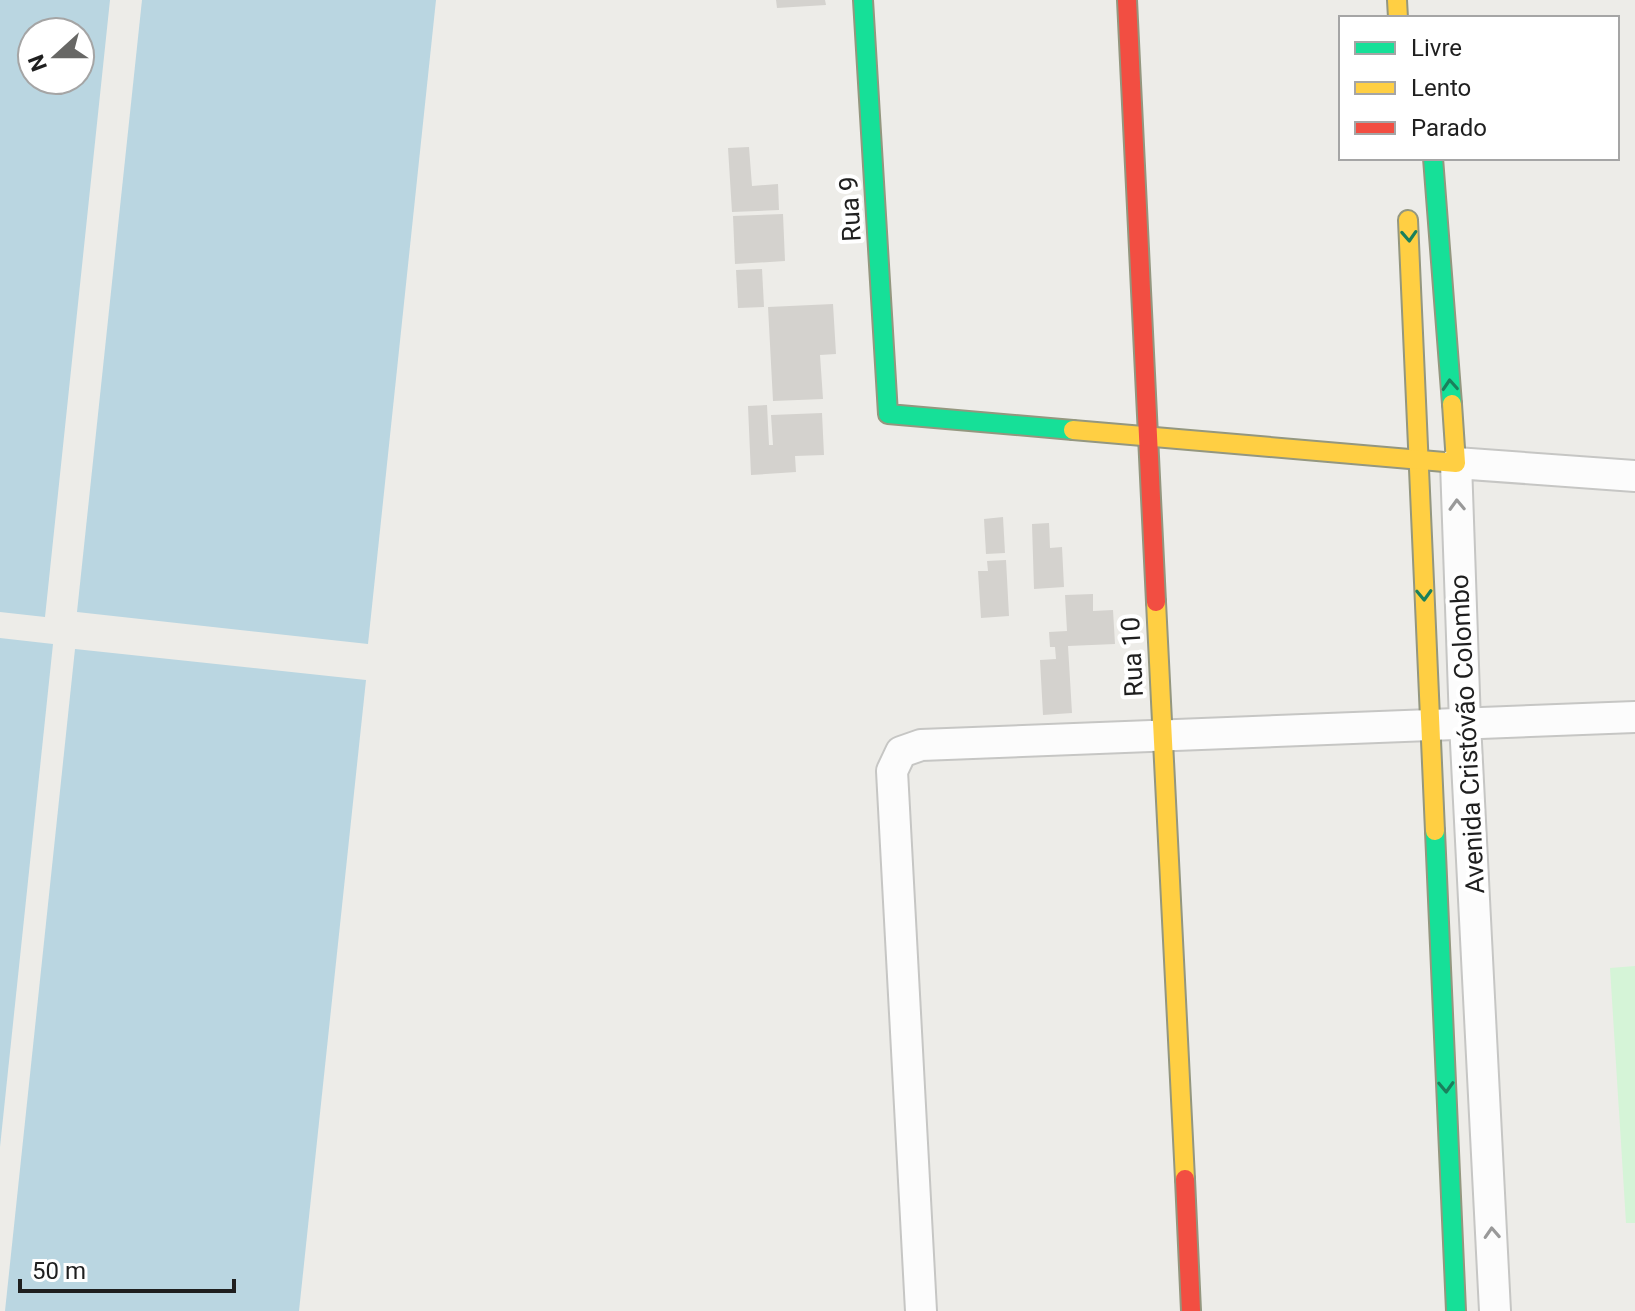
<svg xmlns="http://www.w3.org/2000/svg" width="1635" height="1311" viewBox="0 0 1635 1311" font-family="Roboto,sans-serif">
<style>
.park{fill:#d5f4d7}
.water{fill:#bad6e1;fill-rule:evenodd}
.building{fill:#d4d2ce}
.lines{fill:none;stroke-linecap:round;stroke-linejoin:round}
.street-casing{stroke:#c6c6c4;stroke-width:34}
.fast-casing{stroke:#94977f;stroke-width:22}
.slow-casing{stroke:#94977f;stroke-width:22}
.jam-casing{stroke:#94977f;stroke-width:22}
.street{stroke:#fcfcfc;stroke-width:30}
.fast{stroke:#16e098;stroke-width:18}
.slow{stroke:#ffcf43;stroke-width:18}
.jam{stroke:#f24e42;stroke-width:18}
.oneway{stroke:#1a805c}
.oneway2{stroke:#999}
.labels{text-anchor:middle;dominant-baseline:central;stroke-width:8;stroke-linejoin:round;paint-order:stroke}
.street-label{font-size:26px;fill:#1f1f1f;stroke:#fff}
</style>
<rect width="100%" height="100%" fill="#edece8"/>
<path class="park" d="M 1635,966 L 1635,1223 L 1626,1223 L 1610,968 Z"/>
<g class="water">
<path d="M 0,0 L 110,0 L 45,617 L 0,612 ZM 80,32 L 80,80 L 32,80 L 32,32 Z"/>
<path d="M 142,0 L 436,0 L 368,644 L 77,612 Z"/>
<path d="M 0,638 L 53,644 L 0,1147 Z"/>
<path d="M 75,649 L 366,680 L 299,1311 L 5,1311 Z"/>
</g>
<g class="building">
<path d="M 776,0 L 825,0 L 826,5 L 777,8 Z"/>
<path d="M 749,147 L 752,186 L 778,184 L 779,210 L 732,212 L 728,148 Z"/>
<path d="M 783,214 L 785,261 L 735,264 L 733,216 Z"/>
<path d="M 762,269 L 764,307 L 738,308 L 736,270 Z"/>
<path d="M 833,304 L 836,354 L 820,355 L 823,399 L 773,401 L 768,307 Z"/>
<path d="M 767,405 L 769,445 L 773,445 L 771,415 L 822,413 L 824,455 L 795,456 L 796,472 L 751,475 L 748,406 Z"/>
<path d="M 1003,517 L 1005,553 L 986,554 L 984,519 Z"/>
<path d="M 1049,523 L 1050,548 L 1062,547 L 1064,587 L 1034,589 L 1032,524 Z"/>
<path d="M 1006,560 L 1009,616 L 981,618 L 978,571 L 988,571 L 987,561 Z"/>
<path d="M 1093,594 L 1093,611 L 1113,610 L 1115,644 L 1068,646 L 1072,713 L 1043,715 L 1040,660 L 1056,659 L 1055,647 L 1050,647 L 1049,632 L 1067,631 L 1065,595 Z"/>
</g>
<g class="lines">
<g class="street-casing">
<g id="street">
<path d="M 921,1311 L 892,771 L 901,752 L 921,745 L 1635,717"/>
<path d="M 1495,1311 L 1465,723 L 1456,463 L 1635,476"/>
</g>
</g>
<g class="fast-casing">
<g id="fast">
<path d="M 863,0 L 888,414 L 1073,430"/>
<path d="M 1433,158 L 1452,404"/>
<path d="M 1435,831 L 1456,1311"/>
</g>
</g>
<g class="slow-casing">
<g id="slow">
<path d="M 1397,0 L 1398,18"/>
<path d="M 1408,220 L 1435,831"/>
<path d="M 1073,430 L 1456,463 L 1452,404"/>
<path d="M 1156,602 L 1185,1179"/>
</g>
</g>
<g class="jam-casing">
<g id="jam">
<path d="M 1127,0 L 1156,602"/>
<path d="M 1185,1179 L 1191,1311"/>
</g>
</g>
<use href="#street" class="street"/>
<use href="#fast" class="fast"/>
<use href="#slow" class="slow"/>
<use href="#jam" class="jam"/>
</g>
<defs><path id="oneway-chevron" d="M-2-3.5L2.5 0L-2 3.5" fill="none" stroke-width="1.6" stroke-linecap="round" stroke-linejoin="round" transform="scale(2)"/></defs>
<g class="oneway">
<use href="#oneway-chevron" transform="translate(1409 236) rotate(87)"/>
<use href="#oneway-chevron" transform="translate(1450 385) rotate(-94)"/>
<use href="#oneway-chevron" transform="translate(1424 595) rotate(88)"/>
<use href="#oneway-chevron" transform="translate(1446 1087) rotate(88)"/>
</g>
<g class="oneway2">
<use href="#oneway-chevron" transform="translate(1457 505) rotate(-92)"/>
<use href="#oneway-chevron" transform="translate(1492 1233) rotate(-93)"/>
</g>
<g class="labels">
<g class="street-label">
<text transform="translate(850 209) rotate(-93)">Rua 9</text>
<text transform="translate(1132 657) rotate(-93)">Rua 10</text>
<text transform="translate(1467 734) rotate(-93)">Avenida Cristóvão Colombo</text>
</g>
</g>
<rect x="1339" y="16" width="280" height="144" fill="#ffffff" stroke="#a5a5a5" stroke-width="2"/>
<rect x="1355" y="42" width="40" height="12" fill="#16e098" stroke="#a5a5a5" stroke-width="2"/>
<text x="1411" y="56" font-size="24" fill="#1f1f1f">Livre</text>
<rect x="1355" y="82" width="40" height="12" fill="#ffcf43" stroke="#a5a5a5" stroke-width="2"/>
<text x="1411" y="96" font-size="24" fill="#1f1f1f">Lento</text>
<rect x="1355" y="122" width="40" height="12" fill="#f24e42" stroke="#a5a5a5" stroke-width="2"/>
<text x="1411" y="136" font-size="24" fill="#1f1f1f">Parado</text>
<g transform="translate(56 56) rotate(249)"><circle r="38" fill="#ffffff" stroke="#a5a5a5" stroke-width="2"/>
<path d="M0-6L14 30L0 20L-14 30Z" fill="#676765"/>
<text y="-12" font-size="22" font-weight="bold" text-anchor="middle" fill="#1f1f1f">N</text>
</g>
<path d="M20 1279v12h214v-12" fill="none" stroke="#1f1f1f" stroke-width="4"/>
<text x="32" y="1279" font-size="24" fill="#1f1f1f" stroke="#ffffff" stroke-width="6" paint-order="stroke">50 m</text>
</svg>
